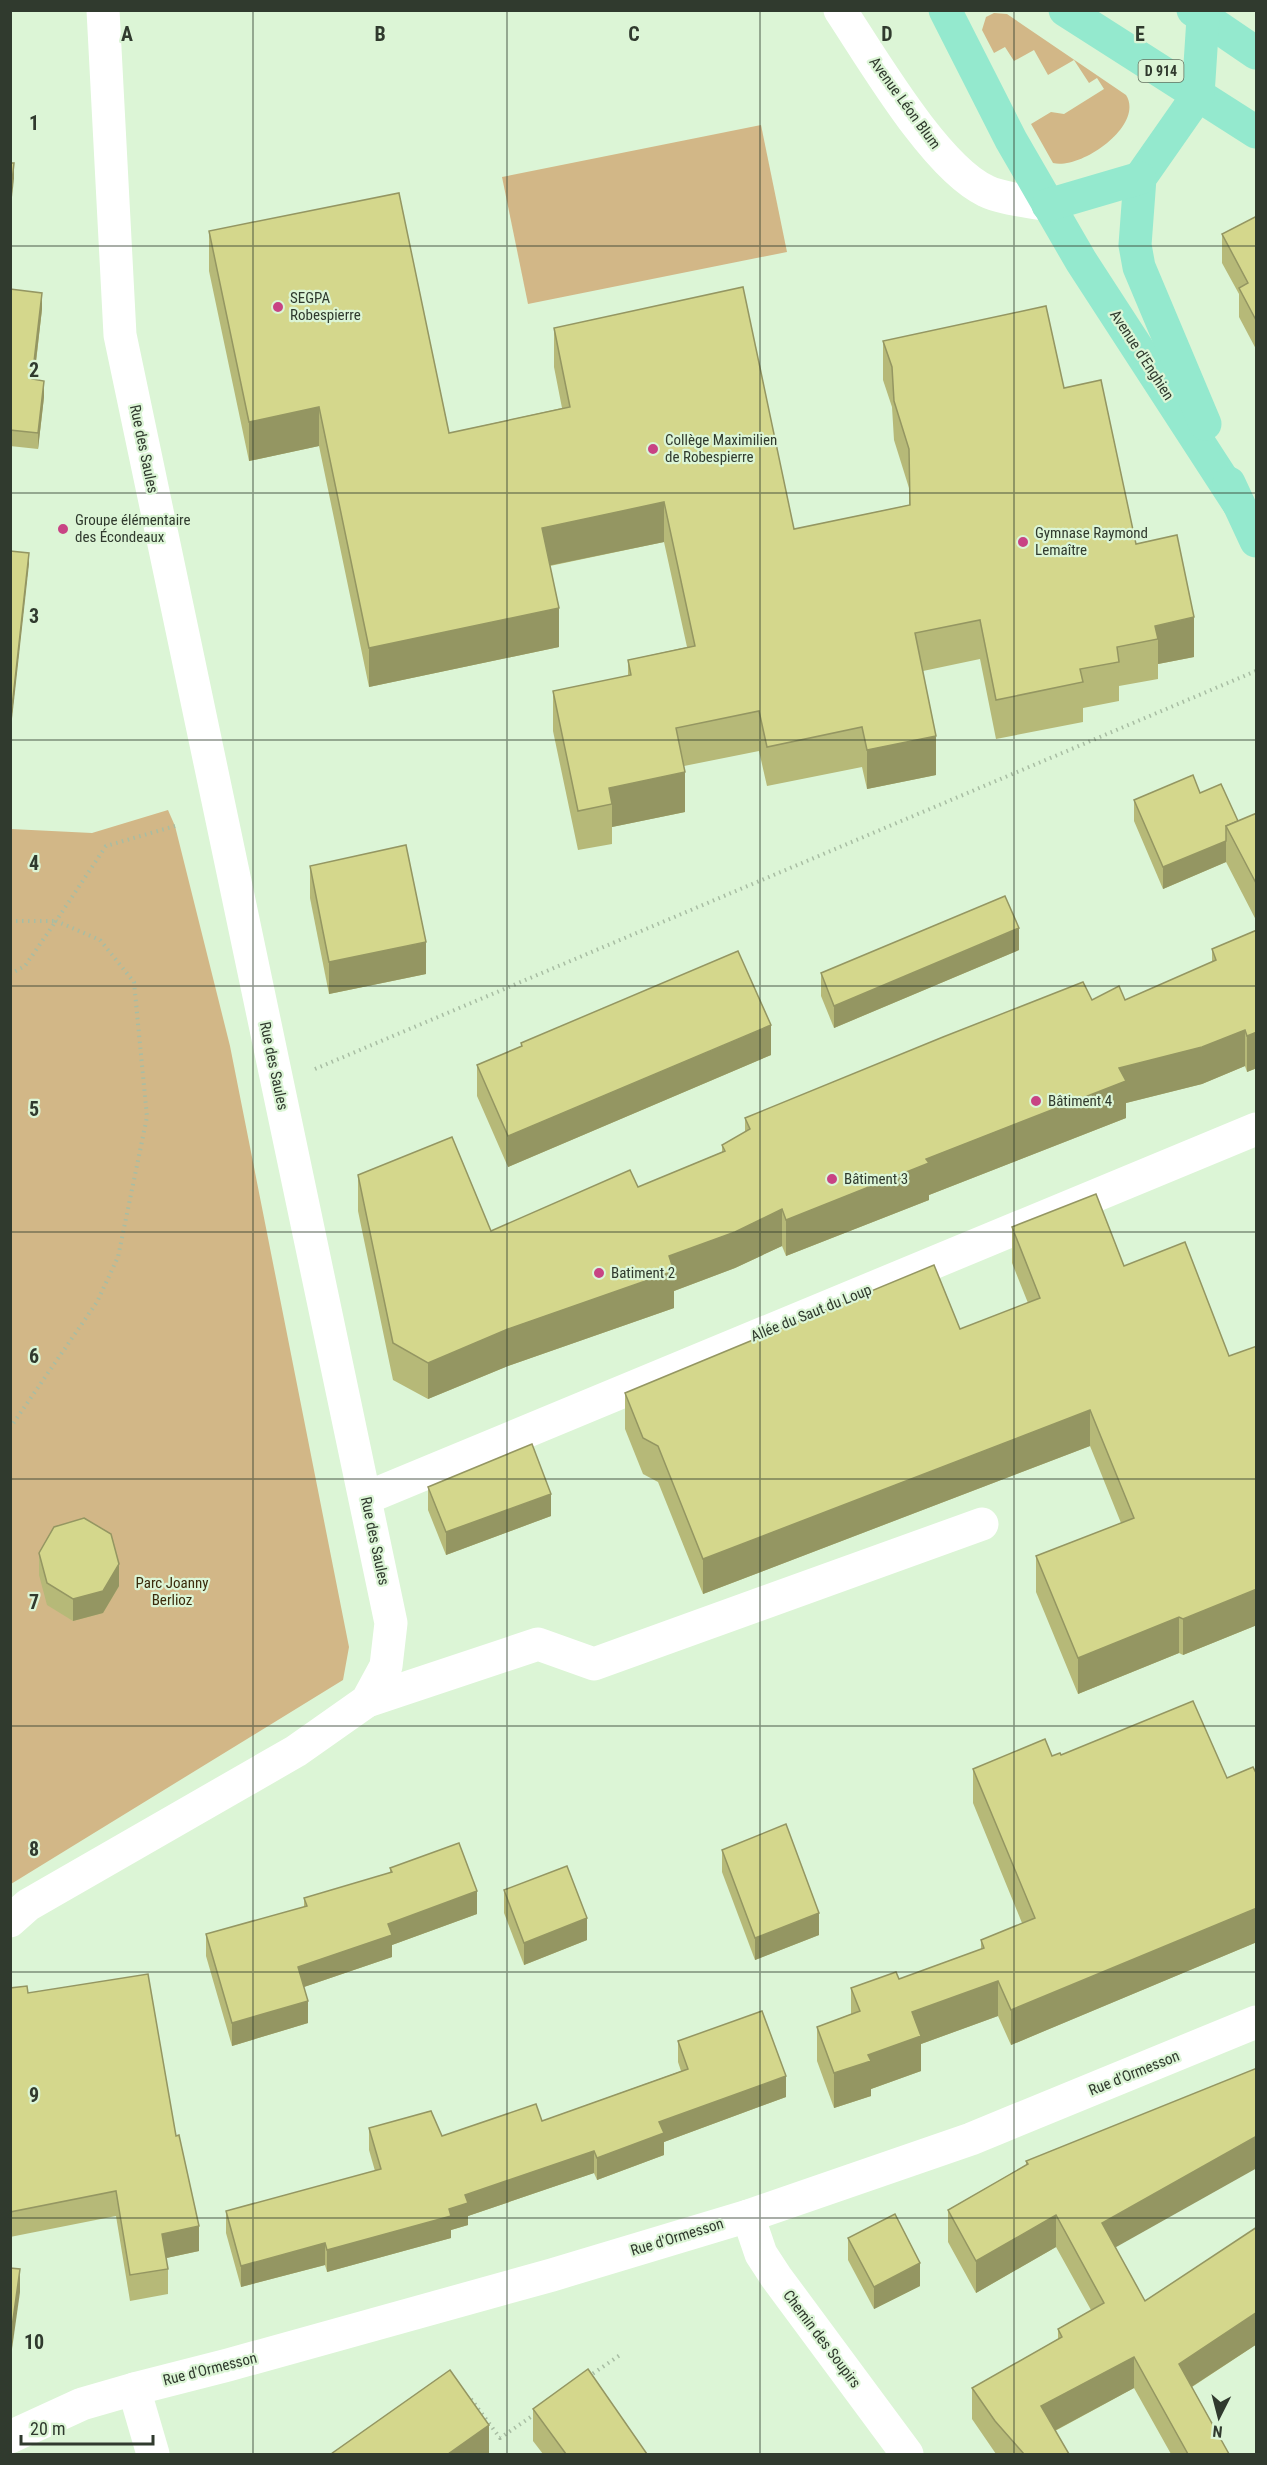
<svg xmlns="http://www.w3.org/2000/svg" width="1267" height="2465" viewBox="0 0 1267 2465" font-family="'Roboto Condensed',sans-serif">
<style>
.green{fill:#d2b787}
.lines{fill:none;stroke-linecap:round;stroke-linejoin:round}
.path{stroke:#a8bda3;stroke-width:4;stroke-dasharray:1.5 4.5;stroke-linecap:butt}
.minor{stroke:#fff;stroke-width:33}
.major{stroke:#94e9ce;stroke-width:33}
.wall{fill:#b6b978}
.shaded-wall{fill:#949662}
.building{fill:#d4d78c;stroke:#949662;stroke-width:1.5}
.grid{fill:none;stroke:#303a2e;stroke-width:1.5;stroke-opacity:0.55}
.poi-dot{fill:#c84384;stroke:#dcf5d6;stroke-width:2}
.labels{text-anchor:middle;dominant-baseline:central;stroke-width:4.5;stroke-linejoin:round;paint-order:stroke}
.shield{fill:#dcf5d6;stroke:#647260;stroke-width:1.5}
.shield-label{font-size:14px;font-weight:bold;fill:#303a2e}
.street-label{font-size:15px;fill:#303a2e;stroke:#dcf5d6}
.poi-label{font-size:15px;fill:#303a2e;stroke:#dcf5d6;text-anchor:start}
.park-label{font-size:15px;fill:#3b2b0c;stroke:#dcf5d6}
.grid-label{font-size:20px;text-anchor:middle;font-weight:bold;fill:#303a2e;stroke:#dcf5d6;stroke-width:4.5;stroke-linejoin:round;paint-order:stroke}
</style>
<rect width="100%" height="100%" fill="#dcf5d6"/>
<g class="green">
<path d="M 994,13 L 1007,14 L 1126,95 C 1145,125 1081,170 1053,163 L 1031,124 L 1051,112 L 1064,114 L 1104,89 L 1097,78 L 1089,83 L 1074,60 L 1048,75 L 1034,50 L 1014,61 L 1005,47 L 994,53 L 982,30 L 986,17 Z"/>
<path d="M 761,125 L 787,252 L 528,304 L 502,177 Z"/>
<path d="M 168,810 L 175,826 L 230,1046 L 349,1647 L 343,1680 L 11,1884 L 11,829 L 92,833 Z"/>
</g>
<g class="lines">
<g class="path">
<path d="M 10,921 L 55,921"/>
<path d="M 10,974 L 25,966 L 56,921"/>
<path d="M 315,1069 L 1256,671"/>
<path d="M 10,1428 L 97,1302 L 118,1257 L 147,1117 L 134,982 L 100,940 L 56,921 L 106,846 L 175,826"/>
<path d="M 588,2377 L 620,2355"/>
<path d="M 471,2399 L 500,2438 L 535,2414"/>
</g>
<g class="minor">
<path d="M 840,10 C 872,58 935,167 986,191 C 1002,199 1030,201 1048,205"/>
<path d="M 366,1498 L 1256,1129"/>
<path d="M 367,1701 L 538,1644 L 594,1664 L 982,1524"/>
<path d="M 10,1921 L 28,1905 L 296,1751 L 367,1701 L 386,1666 L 391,1623 L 120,335 L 103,10"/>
<path d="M 748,2216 L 761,2254 L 776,2277 L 907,2454"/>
<path d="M 134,2389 L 153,2454"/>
<path d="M 10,2437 L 82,2404 L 134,2389 L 228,2365 L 552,2275 L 748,2216 L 971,2139 L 1256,2022"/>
</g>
<g class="major">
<path d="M 945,10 L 1011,140 L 1081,261 L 1238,503"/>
<path d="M 1065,10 L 1256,132"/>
<path d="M 1193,10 L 1256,53"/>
<path d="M 1203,18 L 1198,95 L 1140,178 L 1135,245 L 1139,267 L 1205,424"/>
<path d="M 1048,205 L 1140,178"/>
<path d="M 1229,483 L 1256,541"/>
</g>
</g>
<g class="wall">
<path d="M 1257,216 L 1257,351 L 1239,317 L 1239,294 L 1222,263 L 1222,234 Z"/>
<path d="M 209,231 L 449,433 L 562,408 L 554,367 L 554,328 L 794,529 L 909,505 L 909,488 L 894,440 L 892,407 L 883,380 L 883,341 L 1064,388 L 1136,544 L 1194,657 L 1158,664 L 1158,679 L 1119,686 L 1119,701 L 1083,708 L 1083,722 L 996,739 L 980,659 L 923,671 L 936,775 L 867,789 L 862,767 L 767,786 L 759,751 L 684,766 L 685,812 L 612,827 L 612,844 L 578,850 L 553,731 L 553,691 L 628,676 L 628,660 L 687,647 L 664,542 L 550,566 L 559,647 L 369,687 L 319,446 L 249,461 L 209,271 Z"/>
<path d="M 10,289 L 42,309 L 34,380 L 44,397 L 38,449 L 10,446 Z"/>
<path d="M 1200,793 L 1238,821 L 1257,813 L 1257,922 L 1226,862 L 1163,889 L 1134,821 L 1134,800 Z"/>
<path d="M 310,866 L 426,974 L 329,994 L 310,898 Z"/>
<path d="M 1257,930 L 1257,1068 L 1247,1072 L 1245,1066 L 1202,1084 L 1126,1103 L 1126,1118 L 929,1195 L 929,1200 L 786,1256 L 782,1246 L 735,1268 L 674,1291 L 674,1308 L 508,1366 L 428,1399 L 393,1380 L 358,1211 L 358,1175 L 491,1231 L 638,1187 L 722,1152 L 722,1145 L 745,1132 L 745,1118 L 1092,1000 L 1125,1000 L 1212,962 L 1212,949 Z"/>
<path d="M 1019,950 L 834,1028 L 821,996 L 821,973 Z"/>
<path d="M 521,1043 L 771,1055 L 508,1167 L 477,1096 L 477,1065 L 521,1047 Z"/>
<path d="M 1012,1227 L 1124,1266 L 1229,1356 L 1257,1346 L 1257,1625 L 1183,1655 L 1179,1653 L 1078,1694 L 1036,1592 L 1036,1556 L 1121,1523 L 1090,1446 L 703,1594 L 658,1482 L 643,1474 L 625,1429 L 625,1393 L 960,1329 L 1028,1303 L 1012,1263 Z"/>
<path d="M 428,1487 L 551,1516 L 446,1555 L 428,1510 Z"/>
<path d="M 39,1553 L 119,1586 L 103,1613 L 73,1621 L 47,1605 L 39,1575 Z"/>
<path d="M 1061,1755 L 1227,1778 L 1257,1775 L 1257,1942 L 1011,2045 L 998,2016 L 921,2044 L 921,2071 L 871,2089 L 871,2096 L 834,2108 L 817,2061 L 817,2027 L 851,2014 L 851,1988 L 899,1979 L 981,1949 L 981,1940 L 1022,1923 L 973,1803 L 973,1769 Z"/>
<path d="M 722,1850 L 819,1935 L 755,1960 L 722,1872 Z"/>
<path d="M 390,1868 L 477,1914 L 392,1945 L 392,1957 L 304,1987 L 308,2023 L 232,2046 L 206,1956 L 206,1934 L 304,1907 L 304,1898 L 390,1873 Z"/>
<path d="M 504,1890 L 587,1940 L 524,1965 L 504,1913 Z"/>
<path d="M 10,1988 L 28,1993 L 176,2136 L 199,2251 L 166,2258 L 168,2269 L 168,2294 L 130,2301 L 116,2216 L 10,2237 Z"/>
<path d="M 678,2041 L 786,2097 L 664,2142 L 664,2155 L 597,2180 L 594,2173 L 468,2216 L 468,2225 L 451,2230 L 451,2238 L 327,2272 L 325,2265 L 241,2287 L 226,2233 L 226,2211 L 375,2171 L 369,2150 L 369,2128 L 442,2136 L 542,2121 L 681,2071 L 678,2062 Z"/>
<path d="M 1026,2161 L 1115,2247 L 1145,2301 L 1257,2344 L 1192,2387 L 1229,2454 L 1171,2454 L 1134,2388 L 1055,2431 L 1069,2454 L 996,2454 L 972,2419 L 972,2388 L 1058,2339 L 1058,2329 L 1091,2310 L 1056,2247 L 976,2293 L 948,2242 L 948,2210 L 1026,2165 Z"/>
<path d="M 848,2238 L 920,2286 L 874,2309 L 848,2260 Z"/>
<path d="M 533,2409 L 647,2454 L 543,2454 L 533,2441 Z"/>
</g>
<g class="shaded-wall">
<path d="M 14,163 L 14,179 L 10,215 L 10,199 Z"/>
<path d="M 42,293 L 42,309 L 32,395 L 32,379 Z"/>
<path d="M 44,381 L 44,397 L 38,449 L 38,433 Z"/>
<path d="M 319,407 L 319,446 L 249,461 L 249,422 Z"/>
<path d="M 664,502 L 664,542 L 542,567 L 542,528 Z"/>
<path d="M 29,553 L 29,564 L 10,737 L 10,725 Z"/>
<path d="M 559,608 L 559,647 L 369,687 L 369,648 Z"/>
<path d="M 1194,617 L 1194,657 L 1158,664 L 1158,639 L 1155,626 Z"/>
<path d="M 936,736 L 936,775 L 867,789 L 867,750 Z"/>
<path d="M 685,772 L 685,812 L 612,827 L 612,804 L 609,788 Z"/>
<path d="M 1226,841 L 1226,862 L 1163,889 L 1163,867 Z"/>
<path d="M 1019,928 L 1019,950 L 834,1028 L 834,1006 Z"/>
<path d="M 426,942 L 426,974 L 329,994 L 329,962 Z"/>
<path d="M 771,1025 L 771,1055 L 508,1167 L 508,1136 Z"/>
<path d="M 1245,1030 L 1245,1066 L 1202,1084 L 1126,1103 L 1126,1118 L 929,1195 L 929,1200 L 786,1256 L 786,1220 L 926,1159 L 1119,1068 Z"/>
<path d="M 1257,1032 L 1257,1068 L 1247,1072 L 1247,1036 Z"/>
<path d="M 782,1209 L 782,1246 L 735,1268 L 674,1291 L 674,1308 L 508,1366 L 428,1399 L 428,1363 L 669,1256 Z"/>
<path d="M 1090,1410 L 1090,1446 L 703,1594 L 703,1559 Z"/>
<path d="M 551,1494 L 551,1516 L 446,1555 L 446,1532 Z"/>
<path d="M 119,1564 L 119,1586 L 103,1613 L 73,1621 L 73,1599 Z"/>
<path d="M 1257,1589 L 1257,1625 L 1183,1655 L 1183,1619 Z"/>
<path d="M 1179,1617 L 1179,1653 L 1078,1694 L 1078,1658 Z"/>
<path d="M 477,1891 L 477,1914 L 392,1945 L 392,1957 L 298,1989 L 298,1967 L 388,1924 Z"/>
<path d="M 1257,1908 L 1257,1942 L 1011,2045 L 1011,2010 Z"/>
<path d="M 819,1913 L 819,1935 L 755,1960 L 755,1938 Z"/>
<path d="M 587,1918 L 587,1940 L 524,1965 L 524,1943 Z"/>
<path d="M 998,1981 L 998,2016 L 921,2044 L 921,2071 L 871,2089 L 871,2096 L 834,2108 L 834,2073 L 868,2055 L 912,2012 Z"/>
<path d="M 308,2001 L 308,2023 L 232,2046 L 232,2023 Z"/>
<path d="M 786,2076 L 786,2097 L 664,2142 L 664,2155 L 597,2180 L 597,2158 L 659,2122 Z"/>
<path d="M 1257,2136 L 1257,2168 L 1102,2255 L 1102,2223 Z"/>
<path d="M 594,2151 L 594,2173 L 468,2216 L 468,2225 L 451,2230 L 451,2238 L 327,2272 L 327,2250 L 449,2209 L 465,2195 Z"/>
<path d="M 1056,2215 L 1056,2247 L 976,2293 L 976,2261 Z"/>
<path d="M 199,2226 L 199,2251 L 162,2259 L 162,2234 Z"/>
<path d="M 325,2243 L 325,2265 L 241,2287 L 241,2266 Z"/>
<path d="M 920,2263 L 920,2286 L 874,2309 L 874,2287 Z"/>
<path d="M 20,2269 L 20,2292 L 11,2356 L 11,2334 Z"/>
<path d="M 1257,2312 L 1257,2344 L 1179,2395 L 1179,2364 Z"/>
<path d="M 1134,2357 L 1134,2388 L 1041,2438 L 1041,2406 Z"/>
<path d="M 489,2425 L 489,2454 L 448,2454 Z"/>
</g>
<g class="building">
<path d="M 10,163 L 14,163 L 10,199 Z"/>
<path d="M 399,193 L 449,433 L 570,407 L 554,328 L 743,287 L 794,529 L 910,505 L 909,449 L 894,401 L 892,367 L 883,341 L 1046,306 L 1064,388 L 1101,380 L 1136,544 L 1177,535 L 1194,617 L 1155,626 L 1158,639 L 1117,647 L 1119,662 L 1080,669 L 1083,682 L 996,700 L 980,620 L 915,633 L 936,736 L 867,750 L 862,727 L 767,747 L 759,711 L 676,728 L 685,772 L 609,788 L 612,804 L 578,811 L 553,691 L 631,675 L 628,660 L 695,646 L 664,502 L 542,528 L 559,608 L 369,648 L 319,407 L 249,422 L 209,231 Z"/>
<path d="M 1257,216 L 1257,322 L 1239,288 L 1248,283 L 1222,234 Z"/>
<path d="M 10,289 L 42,293 L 32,379 L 44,381 L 38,433 L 10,430 Z"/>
<path d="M 10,551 L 29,553 L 10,725 Z"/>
<path d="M 1193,775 L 1200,793 L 1221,784 L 1238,821 L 1226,826 L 1226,841 L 1163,867 L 1134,800 Z"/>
<path d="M 1257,813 L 1257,885 L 1226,826 Z"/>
<path d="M 406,845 L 426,942 L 329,962 L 310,866 Z"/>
<path d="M 1005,896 L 1019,928 L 834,1006 L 821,973 Z"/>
<path d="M 1257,930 L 1257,1032 L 1247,1036 L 1245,1030 L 1202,1047 L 1119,1068 L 1126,1081 L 926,1159 L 929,1163 L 786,1220 L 782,1209 L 735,1232 L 669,1256 L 674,1271 L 508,1329 L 428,1363 L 393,1343 L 358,1175 L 452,1137 L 491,1231 L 630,1170 L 638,1187 L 725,1151 L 722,1145 L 750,1129 L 745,1118 L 943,1037 L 1083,982 L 1092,1000 L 1119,986 L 1125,1000 L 1216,960 L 1212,949 Z"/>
<path d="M 738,951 L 771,1025 L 508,1136 L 477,1065 L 522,1046 L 521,1043 Z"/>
<path d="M 1096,1194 L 1124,1266 L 1185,1242 L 1229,1356 L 1257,1346 L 1257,1589 L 1183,1619 L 1179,1617 L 1078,1658 L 1036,1556 L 1134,1518 L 1090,1410 L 703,1559 L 658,1446 L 643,1438 L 625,1393 L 934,1265 L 960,1329 L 1040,1298 L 1012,1227 Z"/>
<path d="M 532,1444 L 551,1494 L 446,1532 L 428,1487 Z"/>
<path d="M 84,1518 L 111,1534 L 119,1564 L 103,1591 L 73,1599 L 47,1583 L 39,1553 L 54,1527 Z"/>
<path d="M 1193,1701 L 1227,1778 L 1253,1767 L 1257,1775 L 1257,1908 L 1011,2010 L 998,1981 L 912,2012 L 921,2036 L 868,2055 L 871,2061 L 834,2073 L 817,2027 L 860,2011 L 851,1988 L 896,1972 L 899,1979 L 984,1948 L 981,1940 L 1035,1918 L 973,1769 L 1045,1739 L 1052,1756 L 1060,1753 L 1061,1755 Z"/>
<path d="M 786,1824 L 819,1913 L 755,1938 L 722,1850 Z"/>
<path d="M 459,1843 L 477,1891 L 388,1924 L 392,1935 L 298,1967 L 308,2001 L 232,2023 L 206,1934 L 307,1906 L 304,1898 L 392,1872 L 390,1868 Z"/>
<path d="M 567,1866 L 587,1918 L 524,1943 L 504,1890 Z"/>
<path d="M 148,1974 L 176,2136 L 179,2135 L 199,2226 L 162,2234 L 168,2269 L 130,2275 L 116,2191 L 10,2212 L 10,1988 L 27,1986 L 28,1993 Z"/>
<path d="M 762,2011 L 786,2076 L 659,2122 L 664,2133 L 597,2158 L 594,2151 L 465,2195 L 468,2203 L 449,2209 L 451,2216 L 327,2250 L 325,2243 L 241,2266 L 226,2211 L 381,2169 L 369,2128 L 431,2111 L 442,2136 L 536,2104 L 542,2121 L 688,2069 L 678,2041 Z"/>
<path d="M 1257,2068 L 1257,2136 L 1102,2223 L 1145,2301 L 1257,2227 L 1257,2312 L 1179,2364 L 1229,2454 L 1188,2454 L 1134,2357 L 1041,2406 L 1069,2454 L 1024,2454 L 995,2421 L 972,2388 L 1062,2337 L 1058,2329 L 1104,2303 L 1056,2215 L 976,2261 L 948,2210 L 1028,2164 L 1026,2161 Z"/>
<path d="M 895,2214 L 920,2263 L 874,2287 L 848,2238 Z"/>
<path d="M 10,2268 L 20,2269 L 11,2334 L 10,2334 Z"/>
<path d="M 588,2369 L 647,2454 L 566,2454 L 533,2409 Z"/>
<path d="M 450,2370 L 489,2425 L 448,2454 L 331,2454 Z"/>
</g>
<path class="grid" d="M 253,10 L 253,2454M 507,10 L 507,2454M 760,10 L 760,2454M 1014,10 L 1014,2454M 10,246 L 1256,246M 10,493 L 1256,493M 10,740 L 1256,740M 10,986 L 1256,986M 10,1232 L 1256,1232M 10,1479 L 1256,1479M 10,1726 L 1256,1726M 10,1972 L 1256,1972M 10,2218 L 1256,2218"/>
<g class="poi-dot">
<circle cx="278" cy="307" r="6"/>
<circle cx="653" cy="449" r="6"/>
<circle cx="63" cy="529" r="6"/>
<circle cx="1023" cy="542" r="6"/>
<circle cx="1036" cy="1101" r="6"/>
<circle cx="832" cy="1179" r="6"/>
<circle cx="599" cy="1273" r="6"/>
</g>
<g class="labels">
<rect class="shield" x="1138.5" y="60" width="45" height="22" rx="4.5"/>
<g class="shield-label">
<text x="1161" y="71">D 914</text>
</g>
<g class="street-label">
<text transform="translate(905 103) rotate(54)">Avenue Léon Blum</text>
<text transform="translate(1142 355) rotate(57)">Avenue d'Enghien</text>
<text transform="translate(144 449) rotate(78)">Rue des Saules</text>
<text transform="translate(274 1066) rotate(78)">Rue des Saules</text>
<text transform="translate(811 1313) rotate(-22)">Allée du Saut du Loup</text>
<text transform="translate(375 1541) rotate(78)">Rue des Saules</text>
<text transform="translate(1134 2073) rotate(-22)">Rue d'Ormesson</text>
<text transform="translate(677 2237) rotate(-17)">Rue d'Ormesson</text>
<text transform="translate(822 2339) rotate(53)">Chemin des Soupirs</text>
<text transform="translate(210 2369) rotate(-14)">Rue d'Ormesson</text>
</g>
<g class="poi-label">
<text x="290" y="298">SEGPA<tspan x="290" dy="17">Robespierre</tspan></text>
<text x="665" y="440">Collège Maximilien<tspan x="665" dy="17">de Robespierre</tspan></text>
<text x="75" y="520">Groupe élémentaire<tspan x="75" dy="17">des Écondeaux</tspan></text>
<text x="1035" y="533">Gymnase Raymond<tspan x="1035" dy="17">Lemaître</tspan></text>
<text x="1048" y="1101">Bâtiment 4</text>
<text x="844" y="1179">Bâtiment 3</text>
<text x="611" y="1273">Batiment 2</text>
</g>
<g class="park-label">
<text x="172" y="1583">Parc Joanny<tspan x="172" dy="17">Berlioz</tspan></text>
</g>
</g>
<g class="grid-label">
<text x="127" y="41">A</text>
<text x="380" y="41">B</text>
<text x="634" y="41">C</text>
<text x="887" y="41">D</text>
<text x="1140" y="41">E</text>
<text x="34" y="130">1</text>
<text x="34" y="377">2</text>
<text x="34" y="623">3</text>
<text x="34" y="870">4</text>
<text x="34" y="1116">5</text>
<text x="34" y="1363">6</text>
<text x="34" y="1609">7</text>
<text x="34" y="1856">8</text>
<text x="34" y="2102">9</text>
<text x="34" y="2349">10</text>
</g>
<rect width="1267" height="2465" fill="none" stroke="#303a2e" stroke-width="24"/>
<g transform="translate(1219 2417) rotate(186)" stroke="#dcf5d6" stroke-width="4.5" paint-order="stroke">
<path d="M0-4.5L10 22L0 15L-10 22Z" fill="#303a2e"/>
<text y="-9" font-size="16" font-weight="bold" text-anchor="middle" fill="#303a2e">N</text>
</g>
<path d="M21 2435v9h132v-9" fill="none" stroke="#303a2e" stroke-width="3"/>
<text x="30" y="2435" font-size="18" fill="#303a2e" stroke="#dcf5d6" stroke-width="4.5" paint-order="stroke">20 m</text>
</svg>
